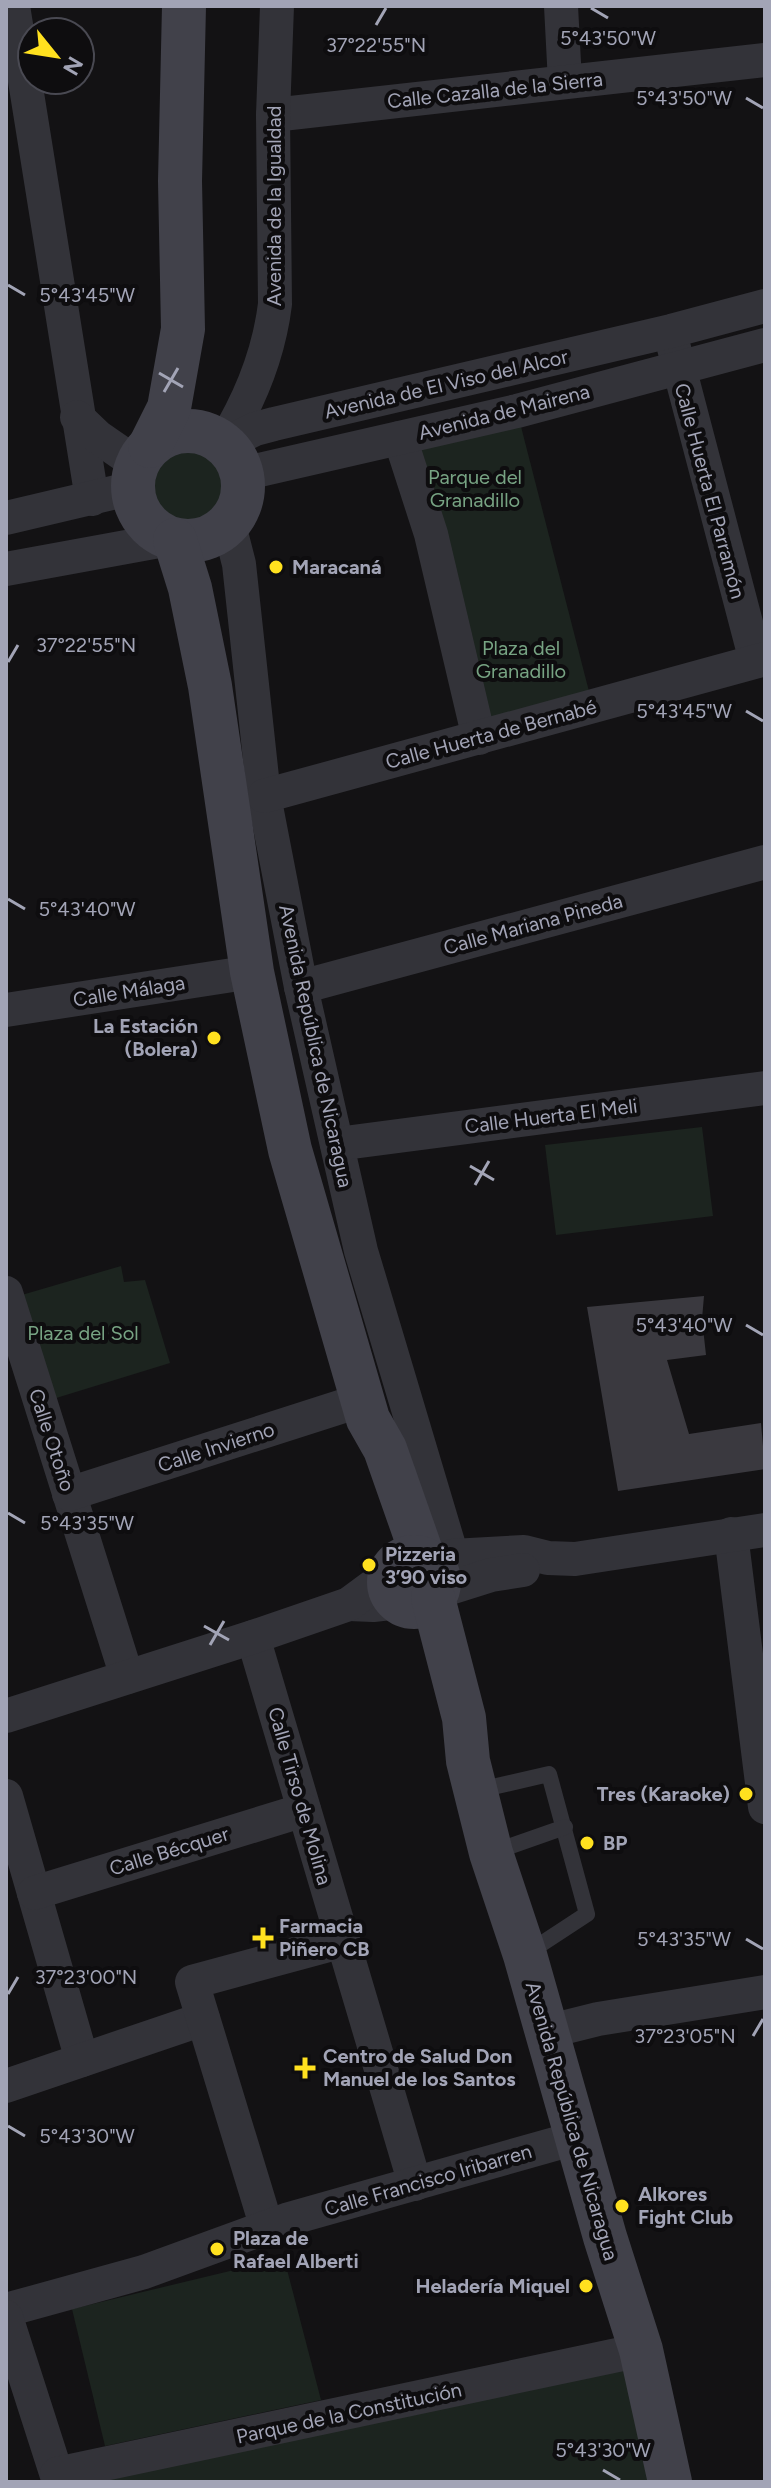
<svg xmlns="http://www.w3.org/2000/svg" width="771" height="2488" viewBox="0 0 771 2488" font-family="Figtree,sans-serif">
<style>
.green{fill:#1c241f}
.building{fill:#3a393f}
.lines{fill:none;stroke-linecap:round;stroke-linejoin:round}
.lane{stroke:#333339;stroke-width:16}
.street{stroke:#333339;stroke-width:34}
.secondary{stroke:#41414a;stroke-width:44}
.ticks{fill:none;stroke:#a2a4b6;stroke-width:3}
.poi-dot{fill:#ffe11f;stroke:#0e0d0f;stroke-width:3}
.labels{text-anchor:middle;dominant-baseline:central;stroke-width:8;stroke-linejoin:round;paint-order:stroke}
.street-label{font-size:20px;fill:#a2a4b6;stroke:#0e0d0f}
.park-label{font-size:20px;fill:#77a383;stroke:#0e0d0f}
.poi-label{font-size:20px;font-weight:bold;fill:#a2a4b6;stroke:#0e0d0f;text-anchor:start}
.ticks-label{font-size:20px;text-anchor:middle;fill:#a2a4b6;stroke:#0e0d0f;stroke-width:8;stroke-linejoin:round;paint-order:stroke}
</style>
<rect width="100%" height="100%" fill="#131214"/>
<g class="green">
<path d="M 517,411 L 593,707 L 479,738 L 400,438 Z"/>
<circle cx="189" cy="486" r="46"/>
<path d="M 702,1127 L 713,1216 L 556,1235 L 545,1145 Z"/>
<path d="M 121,1266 L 124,1282 L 145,1280 L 170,1363 L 40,1403 L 8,1299 Z"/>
<path d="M 284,2258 L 321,2400 L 105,2446 L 72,2309 Z"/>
<path d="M 639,2355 L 670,2482 L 59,2482 Z"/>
</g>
<path class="building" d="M 704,1296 L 702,1319 L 706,1355 L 667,1360 L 689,1434 L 761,1423 L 765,1469 L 618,1491 L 587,1307 Z"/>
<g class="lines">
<g class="lane">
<path d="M 475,1791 L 549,1774 L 587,1914 L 526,1954"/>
<path d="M 494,1852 L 565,1827"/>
</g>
<g class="street">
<path d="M 13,6 L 92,499"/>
<path d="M 561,6 L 565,82"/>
<path d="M 273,115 L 765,60"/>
<path d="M 674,348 L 756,661"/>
<path d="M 77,417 L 98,437 L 137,464"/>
<path d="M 400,438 L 431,534 L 479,738"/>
<path d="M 223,444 C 249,402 269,353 275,304 L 273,115 L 277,6"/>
<path d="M 225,444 L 255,429 L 274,424 L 671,331 L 765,306"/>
<path d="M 242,474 L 517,411 L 765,345"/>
<path d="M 6,518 L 133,488"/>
<path d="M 229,525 L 239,564 L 264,796 L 301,987 L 361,1251 L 452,1556"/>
<path d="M 6,569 L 170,539"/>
<path d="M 264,796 L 765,659"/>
<path d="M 301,987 L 765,862"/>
<path d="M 6,1010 L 252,972"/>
<path d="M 337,1144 L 765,1088"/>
<path d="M 6,1293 L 127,1677"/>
<path d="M 69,1494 L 362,1400"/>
<path d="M 731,1534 L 765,1807"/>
<path d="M 431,1564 L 452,1556 L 524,1552 L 548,1558 L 575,1559 L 765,1530"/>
<path d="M 437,1592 L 491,1575 L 523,1570"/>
<path d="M 349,1604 L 373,1605 L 399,1602"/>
<path d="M 253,1637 L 415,2184"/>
<path d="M 6,1716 L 253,1637 L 349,1604 L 391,1573"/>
<path d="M 6,1796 L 82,2060"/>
<path d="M 34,1893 L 304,1810"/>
<path d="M 546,2032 L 598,2019 L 765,1992"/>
<path d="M 6,2086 L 203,2019"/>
<path d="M 267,2228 L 192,1982 L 343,1941"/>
<path d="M 6,2310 L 144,2272 L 289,2219 L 576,2138"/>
<path d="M 6,2317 L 59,2482"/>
<path d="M 57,2474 L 641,2350"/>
</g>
<g class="secondary">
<circle cx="188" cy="486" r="55"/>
<path d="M 150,446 L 169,408 L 183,329 L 180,181 L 184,6"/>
<path d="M 175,540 L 190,588 L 210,686 L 252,972 L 290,1150 L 368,1419 L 385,1449 L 424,1560"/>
<circle cx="414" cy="1582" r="25"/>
<path d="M 433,1598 L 464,1718 L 468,1761 L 491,1853 L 525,1955 L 605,2237 L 641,2350 L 670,2482"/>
</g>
</g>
<path class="ticks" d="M 591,8 L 608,18M 376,25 L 386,8M 746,98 L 763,108M 8,285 L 25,295M 159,373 L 183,387M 164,392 L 178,368M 8,662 L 18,645M 746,711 L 763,721M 8,899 L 25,909M 470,1166 L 494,1180M 475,1185 L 489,1161M 746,1325 L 763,1335M 8,1513 L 25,1523M 204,1626 L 229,1640M 210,1645 L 224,1621M 746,1939 L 763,1949M 8,1994 L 18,1977M 753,2036 L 763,2019M 8,2126 L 25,2136M 603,2470 L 620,2480"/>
<g class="poi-dot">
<circle cx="276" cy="567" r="8"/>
<circle cx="214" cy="1038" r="8"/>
<circle cx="369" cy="1565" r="8"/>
<circle cx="746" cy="1794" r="8"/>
<circle cx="587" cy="1843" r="8"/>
<path d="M259 1926h8v8h8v8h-8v8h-8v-8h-8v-8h8z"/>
<path d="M301 2056h8v8h8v8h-8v8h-8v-8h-8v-8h8z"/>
<circle cx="622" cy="2206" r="8"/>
<circle cx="217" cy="2249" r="8"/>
<circle cx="586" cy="2286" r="8"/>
</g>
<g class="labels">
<g class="street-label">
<text transform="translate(495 90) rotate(-6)">Calle Cazalla de la Sierra</text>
<text transform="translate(274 206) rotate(-90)">Avenida de la Igualdad</text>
<text transform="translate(446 384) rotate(-13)">Avenida de El Viso del Alcor</text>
<text transform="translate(504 412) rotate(-14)">Avenida de Mairena</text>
<text transform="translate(710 491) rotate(75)">Calle Huerta El Parramón</text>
<text transform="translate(491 734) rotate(-15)">Calle Huerta de Bernabé</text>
<text transform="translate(533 924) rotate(-15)">Calle Mariana Pineda</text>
<text transform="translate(129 991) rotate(-9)">Calle Málaga</text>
<text transform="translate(316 1046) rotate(78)">Avenida República de Nicaragua</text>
<text transform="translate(551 1116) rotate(-7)">Calle Huerta El Meli</text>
<text transform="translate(52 1440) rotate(72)">Calle Otoño</text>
<text transform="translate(216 1447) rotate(-18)">Calle Invierno</text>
<text transform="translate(300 1796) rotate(74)">Calle Tirso de Molina</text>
<text transform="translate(169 1851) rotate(-17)">Calle Bécquer</text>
<text transform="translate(572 2121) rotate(74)">Avenida República de Nicaragua</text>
<text transform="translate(428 2180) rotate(-16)">Calle Francisco Iribarren</text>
<text transform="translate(349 2413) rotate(-12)">Parque de la Constitución</text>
</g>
<g class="park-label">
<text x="475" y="477">Parque del<tspan x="475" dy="23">Granadillo</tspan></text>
<text x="521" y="648">Plaza del<tspan x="521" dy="23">Granadillo</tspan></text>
<text x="83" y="1333">Plaza del Sol</text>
</g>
<g class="poi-label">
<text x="292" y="567">Maracaná</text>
<text x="198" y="1026" text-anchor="end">La Estación<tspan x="198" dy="23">(Bolera)</tspan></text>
<text x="385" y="1554">Pizzeria<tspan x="385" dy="23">3’90 viso</tspan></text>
<text x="730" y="1794" text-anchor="end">Tres (Karaoke)</text>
<text x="603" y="1843">BP</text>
<text x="279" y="1926">Farmacia<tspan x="279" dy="23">Piñero CB</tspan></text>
<text x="323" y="2056">Centro de Salud Don<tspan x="323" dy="23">Manuel de los Santos</tspan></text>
<text x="638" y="2194">Alkores<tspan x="638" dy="23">Fight Club</tspan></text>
<text x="233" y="2238">Plaza de<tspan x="233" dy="23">Rafael Alberti</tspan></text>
<text x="570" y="2286" text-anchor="end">Heladería Miquel</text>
</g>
</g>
<g class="ticks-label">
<text x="608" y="45">5°43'50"W</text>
<text x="376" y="52">37°22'55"N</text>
<text x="684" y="105">5°43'50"W</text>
<text x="87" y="302">5°43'45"W</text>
<text x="86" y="652">37°22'55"N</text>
<text x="684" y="718">5°43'45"W</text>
<text x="87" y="916">5°43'40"W</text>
<text x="684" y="1332">5°43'40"W</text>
<text x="87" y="1530">5°43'35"W</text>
<text x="684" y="1946">5°43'35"W</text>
<text x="86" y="1984">37°23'00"N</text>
<text x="685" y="2043">37°23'05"N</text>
<text x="87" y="2143">5°43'30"W</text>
<text x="603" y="2457">5°43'30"W</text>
</g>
<rect width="771" height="2488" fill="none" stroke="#a2a4b6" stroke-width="16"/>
<g transform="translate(56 56) rotate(120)"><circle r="38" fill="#0e0d0f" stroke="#494952" stroke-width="2"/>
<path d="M0-6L14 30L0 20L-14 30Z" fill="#ffe11f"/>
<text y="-12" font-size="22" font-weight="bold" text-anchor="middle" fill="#a2a4b6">N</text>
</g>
</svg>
